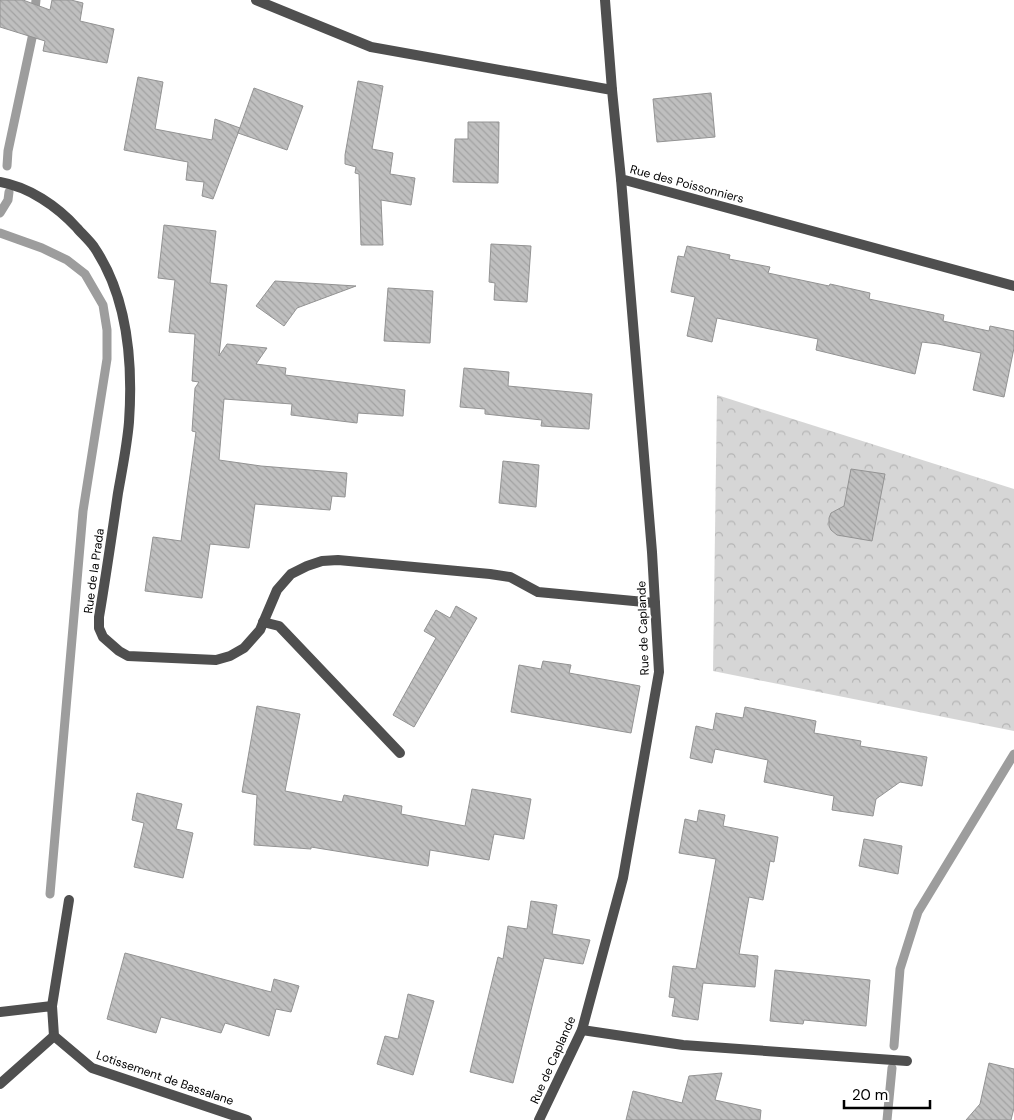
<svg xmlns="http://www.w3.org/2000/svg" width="1014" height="1120" viewBox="0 0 1014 1120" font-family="'DM Sans',sans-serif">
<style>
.forest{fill:url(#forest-crowns)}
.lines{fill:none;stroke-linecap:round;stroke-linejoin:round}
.stream{stroke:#9d9d9d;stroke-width:9}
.building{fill:url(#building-back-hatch);stroke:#939393}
.lane{stroke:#4f4f4f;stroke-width:10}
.street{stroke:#4f4f4f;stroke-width:10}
.labels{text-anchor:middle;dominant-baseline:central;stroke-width:4;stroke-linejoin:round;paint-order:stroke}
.street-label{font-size:12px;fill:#000;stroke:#fff}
</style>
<defs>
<pattern id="forest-crowns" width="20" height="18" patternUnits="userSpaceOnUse" patternTransform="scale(1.25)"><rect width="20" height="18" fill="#d6d6d6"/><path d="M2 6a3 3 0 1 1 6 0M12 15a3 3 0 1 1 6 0" fill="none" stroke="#b6b6b6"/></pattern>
<pattern id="building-back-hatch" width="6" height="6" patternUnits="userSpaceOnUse" patternTransform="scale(1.25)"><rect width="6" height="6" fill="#bfbfbf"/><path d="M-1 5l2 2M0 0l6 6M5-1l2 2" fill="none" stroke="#a2a2a2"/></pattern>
</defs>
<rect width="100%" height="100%" fill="#fff"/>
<path class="forest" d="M 717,395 L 1014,489 L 1014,731 L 713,671 Z"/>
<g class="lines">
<g class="stream">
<path d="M 7,166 L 8,151 L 32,38 L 36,0"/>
<path d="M 0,213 L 8,200 L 9,192"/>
<path d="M 0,233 L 42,248 L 67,260 L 85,274 L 103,305 L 107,330 L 107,359 L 83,511 L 50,894"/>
<path d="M 894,1046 L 900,969 L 918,912 L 1014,754"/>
<path d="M 887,1120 L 892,1068"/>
</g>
</g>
<g class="building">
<path d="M 0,0 L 23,0 L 50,10 L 52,0 L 71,0 L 83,3 L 80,21 L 114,29 L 107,63 L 43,51 L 45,41 L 0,27 Z"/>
<path d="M 138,77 L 163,82 L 155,129 L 212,140 L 215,119 L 240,128 L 213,199 L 202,196 L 204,182 L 186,180 L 188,162 L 124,150 Z"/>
<path d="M 358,81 L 383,86 L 372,149 L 393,153 L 390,174 L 415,178 L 411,205 L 381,200 L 383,245 L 361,245 L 359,174 L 355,173 L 356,167 L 345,164 L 345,155 Z"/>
<path d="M 254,88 L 303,106 L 287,150 L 238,133 Z"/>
<path d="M 711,93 L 715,137 L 657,142 L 653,99 Z"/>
<path d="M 468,122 L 499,122 L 498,183 L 453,182 L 455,139 L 468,139 Z"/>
<path d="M 164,225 L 216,231 L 210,283 L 227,285 L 219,356 L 227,344 L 267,348 L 256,364 L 286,368 L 285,375 L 405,390 L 403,416 L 358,413 L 357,423 L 291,415 L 292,404 L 224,399 L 219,460 L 261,466 L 347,473 L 345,497 L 332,496 L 330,510 L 255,504 L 249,548 L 210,544 L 202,598 L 145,591 L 153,537 L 181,541 L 196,432 L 192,431 L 195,388 L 199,382 L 192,381 L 195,334 L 169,332 L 175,280 L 158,278 Z"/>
<path d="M 491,244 L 531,246 L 527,302 L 494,300 L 495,283 L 489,282 Z"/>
<path d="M 687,246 L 730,255 L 729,259 L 770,267 L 768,273 L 829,286 L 830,284 L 870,293 L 869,299 L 944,315 L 943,321 L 989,331 L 990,326 L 1014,331 L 1014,348 L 1004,397 L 973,390 L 981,353 L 938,344 L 922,342 L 915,374 L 816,350 L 818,339 L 717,318 L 712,342 L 687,336 L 695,297 L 671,292 L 678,256 L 684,257 Z"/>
<path d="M 275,281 L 356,286 L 297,308 L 284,326 L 256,306 Z"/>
<path d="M 388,288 L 433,291 L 430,343 L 384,341 Z"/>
<path d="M 464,368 L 509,372 L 508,386 L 592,394 L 589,429 L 541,426 L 542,420 L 485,414 L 485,409 L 460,407 Z"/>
<path d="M 503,461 L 539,465 L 536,507 L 499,503 Z"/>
<path d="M 851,469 L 885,474 L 872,541 L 837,535 L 831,530 L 829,526 L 829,518 L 831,513 L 844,506 Z"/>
<path d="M 456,606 L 477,618 L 414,727 L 393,715 L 436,638 L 424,631 L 436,610 L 450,618 Z"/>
<path d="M 543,661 L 571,665 L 569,673 L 640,686 L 631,733 L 511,712 L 519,665 L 541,669 Z"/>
<path d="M 257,706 L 300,714 L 285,791 L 342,802 L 344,795 L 402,806 L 401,814 L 465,826 L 472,789 L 531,799 L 524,839 L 494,834 L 489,860 L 430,850 L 428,866 L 311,847 L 311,849 L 254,845 L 257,795 L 242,792 Z"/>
<path d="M 745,707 L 816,721 L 814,733 L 861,741 L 860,746 L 927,757 L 922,786 L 900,782 L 876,799 L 873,816 L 832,810 L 834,796 L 764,782 L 768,760 L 715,749 L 712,763 L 690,758 L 696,726 L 713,730 L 716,713 L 743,718 Z"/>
<path d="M 137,793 L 182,804 L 176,829 L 193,833 L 183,878 L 134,867 L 144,823 L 132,820 Z"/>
<path d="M 699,810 L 725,815 L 723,826 L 778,837 L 774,862 L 770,861 L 763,900 L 749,897 L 739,954 L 758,956 L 755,987 L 703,983 L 698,1020 L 672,1016 L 675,998 L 669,997 L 673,966 L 696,969 L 716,859 L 679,853 L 685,819 L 697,822 Z"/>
<path d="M 864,839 L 902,846 L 898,874 L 859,866 Z"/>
<path d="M 531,901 L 557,905 L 552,934 L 590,940 L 583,964 L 544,958 L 513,1083 L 470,1072 L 498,957 L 503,959 L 508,926 L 527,929 Z"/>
<path d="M 125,953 L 271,992 L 274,979 L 299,986 L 291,1012 L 276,1009 L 269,1036 L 225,1023 L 221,1033 L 161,1017 L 156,1033 L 107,1019 Z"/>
<path d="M 775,970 L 870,980 L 866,1026 L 804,1020 L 803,1024 L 770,1021 Z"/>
<path d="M 408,994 L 434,1001 L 413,1075 L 377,1064 L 385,1036 L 398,1039 Z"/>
<path d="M 989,1063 L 1014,1069 L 1014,1108 L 1011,1120 L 966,1120 L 980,1104 Z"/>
<path d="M 722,1073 L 715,1100 L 761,1110 L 760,1120 L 626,1120 L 633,1091 L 682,1103 L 689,1076 Z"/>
</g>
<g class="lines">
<path class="lane" d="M 582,1030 L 683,1045 L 907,1061"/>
<g class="street">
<path d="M 256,0 L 371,47 L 612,90 L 621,179 L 1014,286"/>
<path d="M 605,0 L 612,90"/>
<path d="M 0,182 C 29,187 57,206 77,228 C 82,234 89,240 94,247 C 128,297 133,364 129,422 C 127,446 122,470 118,493 C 112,534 106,576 99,617 L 99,628 L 103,637 L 119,651 L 128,656 L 216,660 L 230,656 L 244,648 L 260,630 L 277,590 L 291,574 L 307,566 L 322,561 L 338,560 L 490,574 L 510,577 L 538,592 L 655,603"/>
<path d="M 263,622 L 279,626 L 400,753"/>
<path d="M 52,1006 L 69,900"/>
<path d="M 0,1012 L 52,1006 L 54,1036 L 92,1068 L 247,1120"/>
<path d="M 0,1084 L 54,1036"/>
<path d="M 539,1120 L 582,1030 L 623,878 L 659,672 L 652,552 L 621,179"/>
</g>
</g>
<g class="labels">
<g class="street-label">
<text transform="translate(687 184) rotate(15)">Rue des Poissonniers</text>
<text transform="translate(94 571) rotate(-82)">Rue de la Prada</text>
<text transform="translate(643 628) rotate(-92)">Rue de Caplande</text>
<text transform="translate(553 1060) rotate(-66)">Rue de Caplande</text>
<text transform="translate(165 1078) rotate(19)">Lotissement de Bassalane</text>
</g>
</g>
<path d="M844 1100v8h86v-8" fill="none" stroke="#000000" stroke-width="2.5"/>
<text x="852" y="1100" font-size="15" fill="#000000" stroke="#ffffff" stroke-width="4" paint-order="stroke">20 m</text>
</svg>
